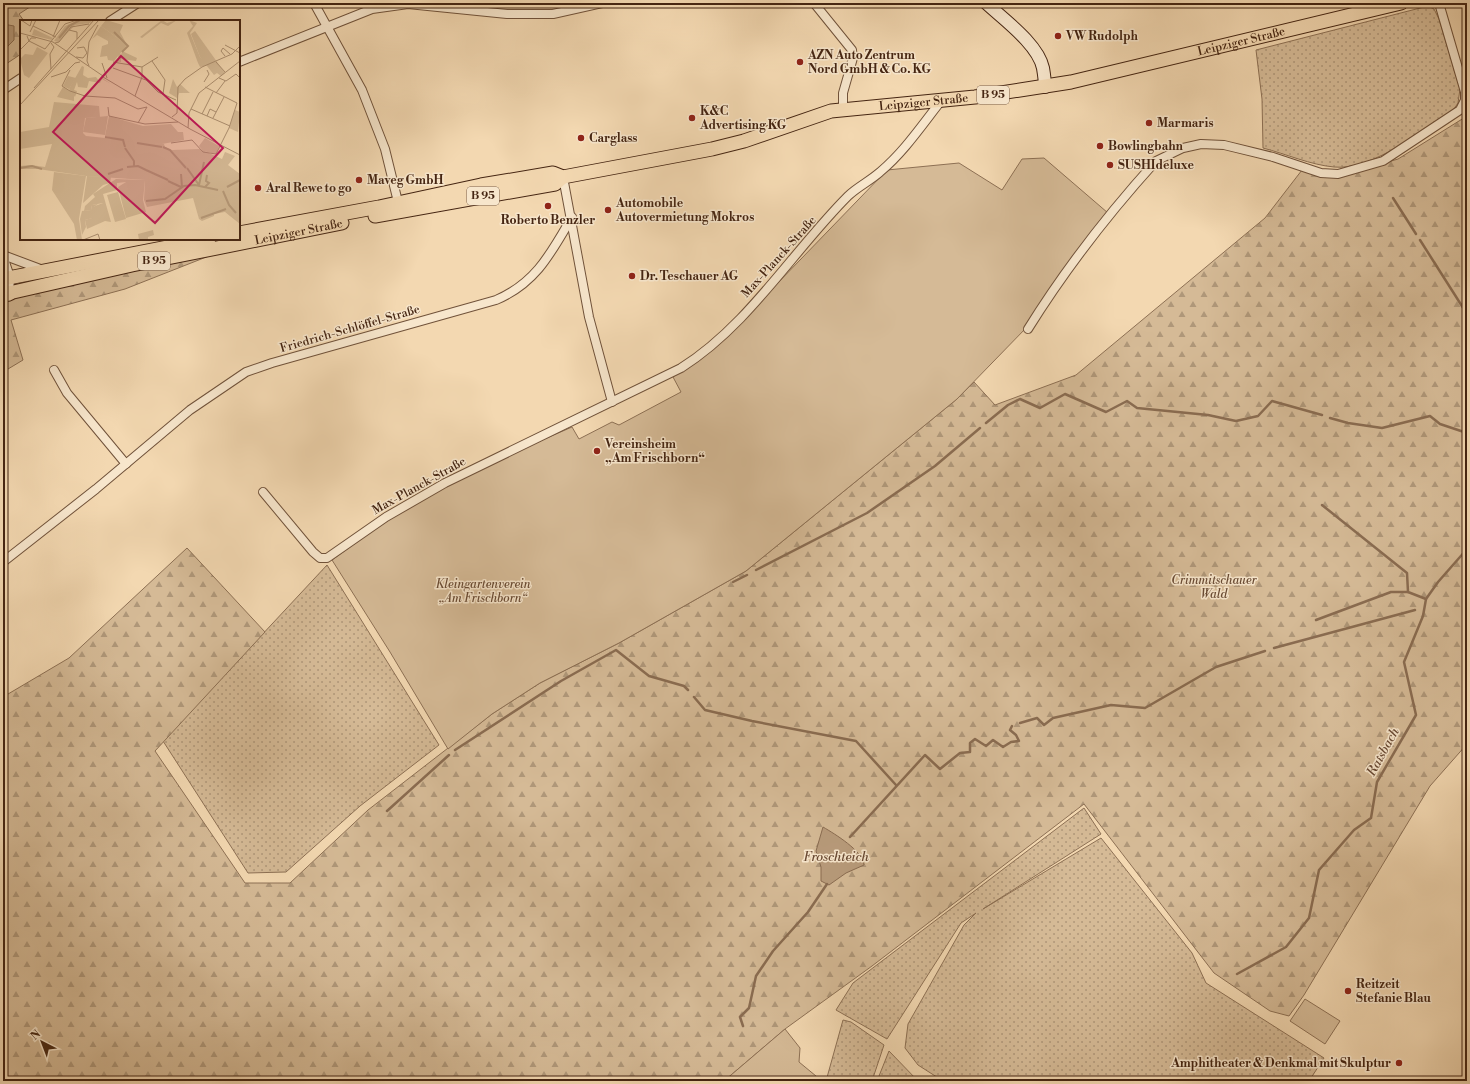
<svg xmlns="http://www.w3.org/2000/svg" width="1470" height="1084" viewBox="0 0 1470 1084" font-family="'Libre Bodoni',serif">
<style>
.grass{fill:url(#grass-dots);stroke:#8d7054}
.forest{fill:url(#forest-firs);stroke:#8d7054}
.garden{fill:#d5ba96;stroke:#8d7054}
.water{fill:#b89b7b;stroke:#8a6c51}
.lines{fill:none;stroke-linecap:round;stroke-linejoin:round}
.stream{stroke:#8a6c51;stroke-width:2.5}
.street-casing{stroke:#70523a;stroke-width:10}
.secondary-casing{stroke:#452512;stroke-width:14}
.primary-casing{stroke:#452512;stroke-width:15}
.highway-casing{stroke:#452512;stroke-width:17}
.street{stroke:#f7e6cc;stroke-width:8}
.secondary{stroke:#f7e6cc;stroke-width:12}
.primary{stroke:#f3d8b1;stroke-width:13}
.highway{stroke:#f3d8b1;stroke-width:15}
.poi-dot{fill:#8f2418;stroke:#f7e6cc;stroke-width:1.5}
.labels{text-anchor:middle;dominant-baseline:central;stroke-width:3;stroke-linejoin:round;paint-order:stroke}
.shield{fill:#f7e6cc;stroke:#7a5f4a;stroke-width:1}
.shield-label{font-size:11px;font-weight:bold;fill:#452512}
.poi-label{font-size:12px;font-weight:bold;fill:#452512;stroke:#f7e6cc;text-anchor:start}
.street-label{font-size:12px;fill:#452512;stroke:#f7e6cc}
.park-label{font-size:12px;font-style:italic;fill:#694a33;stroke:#f7e6cc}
.water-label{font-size:13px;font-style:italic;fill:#684832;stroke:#f7e6cc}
.inset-river{fill:none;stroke:#b89b7b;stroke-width:2}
.inset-road{fill:none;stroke:#ad9071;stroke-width:1}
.view{fill:#c2185b;fill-opacity:0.15;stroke:#c2185b;stroke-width:2}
.inset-edge{fill:none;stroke:#452512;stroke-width:2}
</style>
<defs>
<pattern id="grass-dots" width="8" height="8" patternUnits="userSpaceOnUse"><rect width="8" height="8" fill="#d5ba96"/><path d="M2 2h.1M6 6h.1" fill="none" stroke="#af9779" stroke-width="1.8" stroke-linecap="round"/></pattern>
<pattern id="forest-firs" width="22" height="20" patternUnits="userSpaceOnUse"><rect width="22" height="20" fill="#d5ba96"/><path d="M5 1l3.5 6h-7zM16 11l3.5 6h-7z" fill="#af9779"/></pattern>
</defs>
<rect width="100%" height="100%" fill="#f3d8b1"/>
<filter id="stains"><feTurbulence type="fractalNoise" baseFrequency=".005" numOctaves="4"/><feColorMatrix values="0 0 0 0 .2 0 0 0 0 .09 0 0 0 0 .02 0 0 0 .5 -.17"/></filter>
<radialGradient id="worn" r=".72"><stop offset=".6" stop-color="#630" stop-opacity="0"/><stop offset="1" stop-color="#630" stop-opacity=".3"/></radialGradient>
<g class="grass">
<path d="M 1428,6 L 1434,9 L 1439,19 L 1460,89 L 1458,103 L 1454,109 C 1425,129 1372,171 1334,167 C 1311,165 1286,154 1263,148 L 1262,99 L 1256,50 Z"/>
<path d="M 327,565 L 439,745 L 360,806 L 286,872 L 248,873 L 163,741 Z"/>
<path d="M 1084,808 L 1101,834 L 983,909 L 1101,838 L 1192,953 L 1206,983 L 1324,1058 L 1309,1081 L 943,1081 L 918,1065 L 905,1048 L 908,1024 L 964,925 L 976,913 L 961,923 L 887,1039 L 836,1010 L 853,983 Z"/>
<path d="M 843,1020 L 851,1022 L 884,1045 L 872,1081 L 826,1081 Z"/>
<path d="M 889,1051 L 918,1081 L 877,1081 Z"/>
</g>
<g class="forest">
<path d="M 3,3 L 36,3 L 19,14 L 24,21 L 21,21 L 21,54 L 3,66 L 3,51 L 7,49 L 7,26 L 3,24 Z"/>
<path d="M 1467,116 L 1467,744 L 1430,786 L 1304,995 L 1289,1016 L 1270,1011 L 1214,973 L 1084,804 L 872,966 L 785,1029 L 724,1081 L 3,1081 L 3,697 L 69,658 L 187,548 L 265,632 L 155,751 L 245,883 L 290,883 L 368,810 L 492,714 L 540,683 L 619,643 L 746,571 L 957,399 L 974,382 L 995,405 L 1076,375 L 1265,218 L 1302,170 L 1337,177 L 1398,159 Z"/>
<path d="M 219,252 L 125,289 L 11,320 L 23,360 L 3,372 L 3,300 Z"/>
</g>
<g class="garden">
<path d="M 1044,158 L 1108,213 L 1027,327 L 957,399 L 746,571 L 619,643 L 540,683 L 492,714 L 448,749 L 390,652 L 332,560 C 361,539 390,518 421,500 C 469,472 521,449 572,427 L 579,439 L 612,422 L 619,425 L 681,392 L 673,377 L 714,349 L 887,170 L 959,163 L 1002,190 L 1022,159 Z"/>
<path d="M 1305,999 L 1340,1021 L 1325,1044 L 1290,1021 Z"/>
<path d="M 785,1029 L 800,1048 L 799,1062 L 822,1081 L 724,1081 Z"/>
</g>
<g class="water">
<path d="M 3,24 L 14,26 L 14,40 L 3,51 Z"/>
<path d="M 823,827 C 835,834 863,851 864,865 L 846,873 L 829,885 L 821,881 L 821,867 L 816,851 Z"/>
</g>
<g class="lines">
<g class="stream">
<path d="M 1393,198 L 1416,234"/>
<path d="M 1420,240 L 1467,314"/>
<path d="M 1330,418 L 1348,423 L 1382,428 L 1430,416 L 1440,424 L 1467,433"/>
<path d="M 986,423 L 1008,405 L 1020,399 L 1040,408 L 1065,394 L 1106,412 L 1127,401 L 1137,408 L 1208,415 L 1236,421 L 1258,416 L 1272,401 L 1322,415"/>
<path d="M 1322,505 L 1407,573 L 1408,592 L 1426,599"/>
<path d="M 756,570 L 867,513 L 935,466 L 980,428"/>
<path d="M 733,582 L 747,575"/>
<path d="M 1316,620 L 1391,592 L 1408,592"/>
<path d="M 1274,648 L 1415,610"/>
<path d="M 694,697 L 705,710 L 752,721 L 856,741 L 896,785"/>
<path d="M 1020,723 L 1037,718 L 1044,725 L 1053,718 L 1111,705 L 1145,708 L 1216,667 L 1265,651"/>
<path d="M 455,750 L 561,681 L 616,650 L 649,676 L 684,686 L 688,690"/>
<path d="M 387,811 L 449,755"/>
<path d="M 850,837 L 925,755 L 940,769 L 960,753 L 970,752 L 970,743 L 975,739 L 986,746 L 993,740 L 1003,747 L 1011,742 L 1019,741 L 1016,735 L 1010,730 L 1012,726"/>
<path d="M 1237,974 L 1286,947 L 1309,918 L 1319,870 L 1354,830 L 1371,818 L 1377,782 L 1416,715 L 1404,662 L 1423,616 L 1426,599 L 1438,582 L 1467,549"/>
<path d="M 743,1026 L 740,1017 L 749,1008 L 756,976 L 773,951 L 808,912 L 827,884"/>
</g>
<g class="street-casing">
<g id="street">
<path d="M 314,3 L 362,90 L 385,149 L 399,206"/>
<path d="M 814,3 L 852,50 L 853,58 L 843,93 L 843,109"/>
<path d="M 110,21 L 138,3"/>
<path d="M 239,62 L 372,9 L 408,4 L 507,14 L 553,14 L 602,3"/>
<path d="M 3,90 L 21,78"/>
<path d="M 563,177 L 589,317 L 612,402"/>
<path d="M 3,255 L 43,270"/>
<path d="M 3,256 L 10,277 L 9,293"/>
<path d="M 1028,329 C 1066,268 1108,214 1156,161 L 1183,148 L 1201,144 L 1224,145 L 1273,157 L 1321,173 L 1338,174 L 1383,161 L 1460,110 L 1465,100 L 1465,92 L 1439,3"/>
<path d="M 54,370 L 67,393 L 126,464"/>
<path d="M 263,492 L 313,552 L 320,558 L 327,558 L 386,517 L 445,483 L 681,368 C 749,325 792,252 848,196 C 857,187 870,181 880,172 C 904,152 922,125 941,101"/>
<path d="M 3,562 L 96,489 L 190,410 L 246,372 L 272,363 L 496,300 C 536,283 551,253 572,217"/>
</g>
</g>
<g class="secondary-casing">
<path id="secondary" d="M 986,3 C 1003,19 1038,44 1043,68 C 1044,74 1045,81 1045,87"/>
</g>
<g class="primary-casing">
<g id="primary">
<path d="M 375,216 L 555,184 L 563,177"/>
<path id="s1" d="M 239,233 L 379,207 L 481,185 L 553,173 L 563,177 L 712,149 L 744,141 L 831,111 L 975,97 L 1071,82 L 1401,3"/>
<path d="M 3,279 L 209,239"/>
<path id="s2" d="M 9,293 L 132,265 L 342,223"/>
</g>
</g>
<g class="highway-casing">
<path id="highway" d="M 3,294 L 9,293"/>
</g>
<use href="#street" class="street"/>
<use href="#secondary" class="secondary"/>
<use href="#primary" class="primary"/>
<use href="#highway" class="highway"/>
</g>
<g class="poi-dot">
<circle cx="1058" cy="36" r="4"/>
<circle cx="800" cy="62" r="4"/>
<circle cx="692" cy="118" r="4"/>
<circle cx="1149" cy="123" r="4"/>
<circle cx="581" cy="138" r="4"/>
<circle cx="1100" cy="146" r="4"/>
<circle cx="1110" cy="165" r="4"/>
<circle cx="359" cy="180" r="4"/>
<circle cx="258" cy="188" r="4"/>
<circle cx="548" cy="206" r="4"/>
<circle cx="608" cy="210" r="4"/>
<circle cx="632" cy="276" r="4"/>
<circle cx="597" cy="451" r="4"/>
<circle cx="1348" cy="991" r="4"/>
<circle cx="1399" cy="1063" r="4"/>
</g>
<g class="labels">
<g class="shield">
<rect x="977" y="86" width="32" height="18" rx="3"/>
<rect x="467" y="187" width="32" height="18" rx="3"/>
<rect x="138" y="252" width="32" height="18" rx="3"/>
</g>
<g class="shield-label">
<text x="993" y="95">B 95</text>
<text x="483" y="196">B 95</text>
<text x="154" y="261">B 95</text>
</g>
<g class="poi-label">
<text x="1066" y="36">VW Rudolph</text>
<text x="808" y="55">AZN Auto Zentrum<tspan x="808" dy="14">Nord GmbH &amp; Co. KG</tspan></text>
<text x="700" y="111">K&amp;C<tspan x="700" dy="14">Advertising KG</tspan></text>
<text x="1157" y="123">Marmaris</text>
<text x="589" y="138">Carglass</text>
<text x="1108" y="146">Bowlingbahn</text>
<text x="1118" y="165">SUSHIdeluxe</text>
<text x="367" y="180">Maveg GmbH</text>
<text x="266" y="188">Aral Rewe to go</text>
<text x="616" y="203">Automobile<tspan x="616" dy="14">Autovermietung Mokros</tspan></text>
<text x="548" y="220" text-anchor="middle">Roberto Benzler</text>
<text x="640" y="276">Dr. Teschauer AG</text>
<text x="605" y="444">Vereinsheim<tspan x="605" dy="14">„Am Frischborn“</tspan></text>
<text x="1356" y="984">Reitzeit<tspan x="1356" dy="14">Stefanie Blau</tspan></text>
<text x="1391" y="1063" text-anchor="end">Amphitheater &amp; Denkmal mit Skulptur</text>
</g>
<g class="street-label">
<text stroke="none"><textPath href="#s1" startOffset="1024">Leipziger Straße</textPath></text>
<text stroke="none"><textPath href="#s1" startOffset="700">Leipziger Straße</textPath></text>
<text stroke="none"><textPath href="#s2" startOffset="296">Leipziger Straße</textPath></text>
<text transform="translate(779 257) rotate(-48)">Max-Planck-Straße</text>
<text transform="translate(350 329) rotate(-16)">Friedrich-Schlöffel-Straße</text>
<text transform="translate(419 486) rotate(-29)">Max-Planck-Straße</text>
</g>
<g class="park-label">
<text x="1214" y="580">Crimmitschauer<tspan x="1214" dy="14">Wald</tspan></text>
<text x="483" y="584">Kleingartenverein<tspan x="483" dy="14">„Am Frischborn“</tspan></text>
</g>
<g class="water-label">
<text transform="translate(1383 752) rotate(-61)">Ratsbach</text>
<text x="836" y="857">Froschteich</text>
</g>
</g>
<g transform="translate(20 20)">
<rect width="220" height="220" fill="#f3d8b1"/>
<path d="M 58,0 L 73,0 L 70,3 L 55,5 L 39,22 L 34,21 L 45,6 ZM 81,6 L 107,25 L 94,41 L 88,40 L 87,36 L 80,37 L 82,26 L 88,24 L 88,21 L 77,15 L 72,19 ZM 14,9 L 31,17 L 33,18 L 32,20 L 12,15 ZM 17,27 L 28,33 L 9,58 L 4,55 L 0,39 L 5,34 L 13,35 ZM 153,59 L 157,67 L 160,64 L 170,73 L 159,73 L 157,78 L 149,73 ZM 43,67 L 54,73 L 54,81 L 37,77 ZM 215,90 L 220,92 L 218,112 L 209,108 ZM 88,96 L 85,115 L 63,112 L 66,98 ZM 185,118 L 199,126 L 196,134 L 183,131 L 179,126 ZM 96,159 L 125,160 L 123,180 L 126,192 L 106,198 L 98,167 L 106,162 L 97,163 L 97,170 L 83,174 L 91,202 L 85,201 L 67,209 L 65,200 L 72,198 L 68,194 L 75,186 L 83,183 L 72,185 L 71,190 L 64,191 L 65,186 L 75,177 L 73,174 ZM 98,172 L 106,199 L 95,202 L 87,175 Z" fill="#d5ba96"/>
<path d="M 86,0 L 103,5 L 100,12 L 107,25 L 81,6 ZM 142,0 L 147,3 L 157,0 L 148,6 L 141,3 L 122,18 L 120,17 ZM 169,0 L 177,3 L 170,13 L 180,37 L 188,45 L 180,47 L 178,43 L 167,13 L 173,6 ZM 102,31 L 117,38 L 116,41 L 101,39 L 101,42 L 94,41 L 100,40 L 98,36 L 100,33 L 101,36 ZM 62,46 L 64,47 L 63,55 L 68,58 L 76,57 L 79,61 L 81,57 L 91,64 L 82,59 L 80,63 L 69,61 L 67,68 L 58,67 L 57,62 L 54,70 L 57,71 L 55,77 L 49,69 ZM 34,82 L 79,86 L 80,97 L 65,98 L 63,113 L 66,116 L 144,124 L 145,127 L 152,130 L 180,129 L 202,139 L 205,132 L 215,136 L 208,145 L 220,154 L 220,204 L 205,192 L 194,194 L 194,196 L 182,201 L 179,199 L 173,178 L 127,187 L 124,180 L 125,160 L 66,156 L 18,149 L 0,149 L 0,146 L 11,145 L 25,147 L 32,124 L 0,129 L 0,112 L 29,107 ZM 78,184 L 74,187 L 75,192 L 69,194 L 73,198 L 65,200 L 66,207 L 62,215 L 60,199 L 62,191 L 71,190 L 72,185 Z" fill="#d5ba96"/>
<path d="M 48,56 L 56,58 L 49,69 L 43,66 Z" fill="#d5ba96"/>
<path d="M 175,11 L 205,53 L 201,56 L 197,53 L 194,55 L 180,37 L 171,14 ZM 89,96 L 123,106 L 151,104 L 158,112 L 163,112 L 164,120 L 142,124 L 117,123 L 85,116 ZM 34,152 L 66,156 L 59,199 L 62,220 L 57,220 L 54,204 L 32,170 ZM 67,156 L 91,157 L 90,163 L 83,165 L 63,183 ZM 133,210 L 134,215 L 128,217 L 128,220 L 119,220 L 118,214 Z" fill="#d5ba96"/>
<path class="inset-river" d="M 94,12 L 108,26 L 102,32M 39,18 L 49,6 L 60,0M 85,117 L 103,120 L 105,127M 117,123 L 142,127M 143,127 L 150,130 L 166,148M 105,128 L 114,141 L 114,147M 107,147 L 118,146 L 126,150M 0,148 L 12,146 L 22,149M 167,148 L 179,165M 126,150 L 148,160M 88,154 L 103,149M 161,154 L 162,167M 148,161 L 161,167M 179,165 L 184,142M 185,167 L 189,163 L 186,161 L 187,155M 207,167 L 220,160M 203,171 L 209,185 L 216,193M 126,181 L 145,179 L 164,166 L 175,165 L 198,170M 181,198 L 206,189"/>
<path class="inset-road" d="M 1,0 L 10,6 L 12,0M 13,6 L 36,17M 49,10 L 57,12 L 57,19M 10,12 L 16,0M 0,13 L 33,22 L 83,56M 7,16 L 9,21 L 11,18 L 16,18M 33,17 L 40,0M 35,23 L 39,22 L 51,7 L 69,4M 205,25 L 220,33M 0,30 L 9,21 L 25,29 L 45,4 L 57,0M 205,36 L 201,31 L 203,28 L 210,34M 56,37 L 63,38 L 67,33 L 64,27 L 57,28M 132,41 L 145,60 L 143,74M 93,42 L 122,47 L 138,37M 196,42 L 205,52M 82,43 L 87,58M 69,46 L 67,41 L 69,22 L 78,5M 93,48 L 126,60 L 138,72 L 156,80M 31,49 L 30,34 L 34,27 L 31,23M 50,50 L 42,66 L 50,71 L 65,76 L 95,78 L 118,89 L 127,87M 31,57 L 46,52 L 55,43 L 60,42M 83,57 L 170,109 L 220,135M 199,58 L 206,61 L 216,54 L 220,58M 184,62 L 189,54 L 187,50M 14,68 L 74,0M 196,73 L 205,61M 115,76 L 122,57 L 122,47M 0,85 L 79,0M 88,87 L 89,96 L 125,104 L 158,102M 171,89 L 210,106M 182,94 L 193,72M 187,96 L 190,89 L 196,92M 152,97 L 157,93 L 158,67 L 165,59 L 182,47 L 212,34 L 220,26M 193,98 L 204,77M 118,103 L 127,87M 168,108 L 169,93 L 179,73 L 220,41M 151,123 L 172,120 L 183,132 L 196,134 L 209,108 L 217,83 L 185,67M 63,220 L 78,214 L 80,220"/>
<path class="view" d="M 101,36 L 203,128 L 135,203 L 33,112 Z"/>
<rect width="220" height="220" class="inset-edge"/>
</g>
<rect width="1470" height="1084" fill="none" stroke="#f3d8b1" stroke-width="16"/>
<rect x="4" y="4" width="1462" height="1076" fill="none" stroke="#452512" stroke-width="2"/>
<rect x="8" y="8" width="1454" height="1068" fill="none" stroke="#452512"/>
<g transform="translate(42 1042) rotate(318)" stroke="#f7e6cc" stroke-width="3" paint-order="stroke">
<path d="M0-3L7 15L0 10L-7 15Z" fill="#452512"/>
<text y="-6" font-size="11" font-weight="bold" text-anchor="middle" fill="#452512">N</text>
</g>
<rect width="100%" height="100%" filter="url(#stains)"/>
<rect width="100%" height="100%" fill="url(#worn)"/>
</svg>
